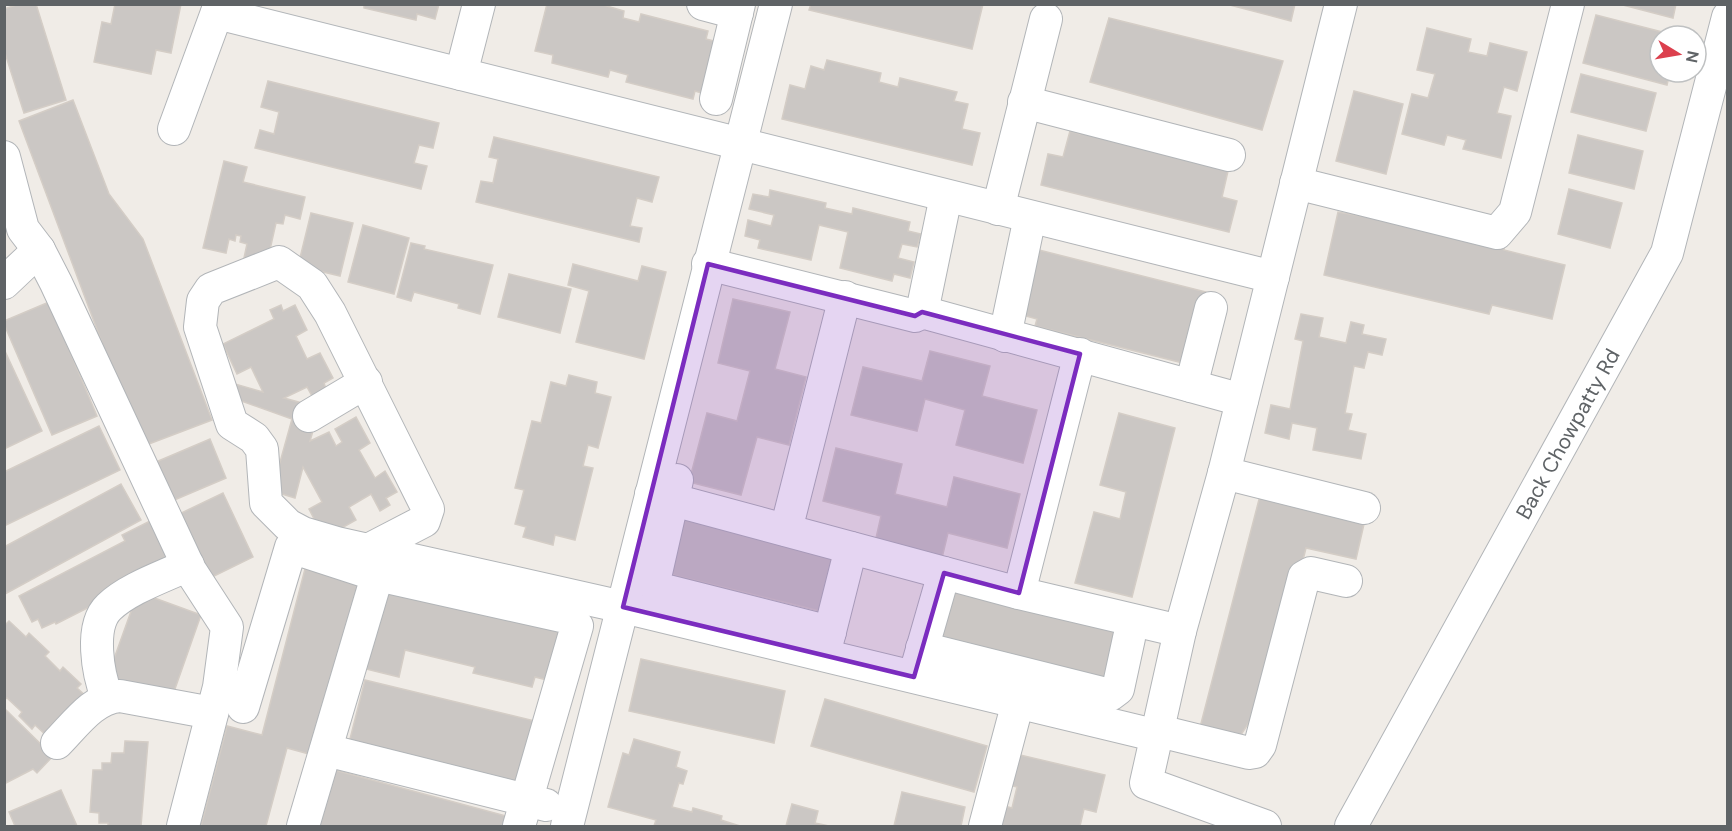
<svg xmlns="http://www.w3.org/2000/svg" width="1732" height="831" viewBox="0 0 1732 831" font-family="'DM Sans',sans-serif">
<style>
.building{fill:#cbc7c4;stroke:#d4cdc6;stroke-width:1.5}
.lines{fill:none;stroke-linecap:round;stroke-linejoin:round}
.street-casing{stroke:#b2b5b8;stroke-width:34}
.street{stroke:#fff;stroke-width:32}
.marked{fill:#7b2cbf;fill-opacity:0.2;stroke:#7b2cbf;stroke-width:4.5;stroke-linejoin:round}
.labels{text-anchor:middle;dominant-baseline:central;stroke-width:5;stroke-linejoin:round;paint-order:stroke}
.street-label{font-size:21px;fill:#5f6366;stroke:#fff}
</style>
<rect width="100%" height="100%" fill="#f0ece7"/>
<g class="building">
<path d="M 19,4 L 36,4 L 66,100 L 24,113 L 4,50 L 4,9 Z"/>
<path d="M 115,4 L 181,4 L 171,53 L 156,50 L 151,74 L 94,62 L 102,22 L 111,24 Z"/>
<path d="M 364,4 L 439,4 L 435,19 L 417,14 L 416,20 L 364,8 Z"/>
<path d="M 547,4 L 600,4 L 624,11 L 623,18 L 639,22 L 641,14 L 708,31 L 706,39 L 718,42 L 705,94 L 695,91 L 693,99 L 626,82 L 628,75 L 610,70 L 608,77 L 552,63 L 553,55 L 535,51 Z"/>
<path d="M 811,4 L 983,4 L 972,49 L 809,10 Z"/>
<path d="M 1226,4 L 1295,4 L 1291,21 Z"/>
<path d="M 1619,4 L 1676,4 L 1673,18 Z"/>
<path d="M 1596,15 L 1678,36 L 1660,36 L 1660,72 L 1670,72 L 1667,85 L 1583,63 Z"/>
<path d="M 1109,18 L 1283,61 L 1262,130 L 1090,82 Z"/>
<path d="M 1427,28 L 1471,39 L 1468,52 L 1487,56 L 1490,43 L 1527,52 L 1517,91 L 1504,87 L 1497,113 L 1511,116 L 1501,158 L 1463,149 L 1466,140 L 1447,135 L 1444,145 L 1402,134 L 1412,94 L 1428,98 L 1435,74 L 1417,70 Z"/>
<path d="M 827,60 L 881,73 L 879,82 L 898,87 L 900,78 L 957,92 L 954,101 L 968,104 L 962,129 L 980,133 L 972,165 L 782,119 L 790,85 L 805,89 L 811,66 L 824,70 Z"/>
<path d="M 1581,74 L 1656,93 L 1646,131 L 1571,112 Z"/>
<path d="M 268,81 L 439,123 L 433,148 L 419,145 L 414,163 L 427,166 L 421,189 L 255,148 L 260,130 L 274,134 L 279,112 L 261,107 Z"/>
<path d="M 1354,91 L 1403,104 L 1386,174 L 1336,161 Z"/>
<path d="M 73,100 L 109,194 L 143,239 L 212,420 L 141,447 L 19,121 Z"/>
<path d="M 1082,127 L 1218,161 L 1216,168 L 1228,171 L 1222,197 L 1237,201 L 1229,232 L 1041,185 L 1048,154 L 1063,157 L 1070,131 L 1080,134 Z"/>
<path d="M 1578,135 L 1643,151 L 1634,189 L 1569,173 Z"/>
<path d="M 494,137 L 659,177 L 652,202 L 637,198 L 630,226 L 642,228 L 639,242 L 476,202 L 481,181 L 493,183 L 498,159 L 489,157 Z"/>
<path d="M 224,161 L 247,167 L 243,182 L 305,197 L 300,219 L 285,215 L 283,224 L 276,223 L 267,263 L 244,258 L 247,244 L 240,242 L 241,236 L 236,235 L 235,241 L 229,239 L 226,253 L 203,248 Z"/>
<path d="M 1569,189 L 1622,203 L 1610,248 L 1558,234 Z"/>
<path d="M 770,190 L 826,203 L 825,208 L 852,214 L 853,208 L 910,222 L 908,231 L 921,234 L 917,247 L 902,244 L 898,258 L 914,262 L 910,278 L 894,274 L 892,281 L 840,268 L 848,232 L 819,225 L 811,260 L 758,248 L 760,240 L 745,236 L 748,220 L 771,226 L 774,215 L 749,209 L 753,194 L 769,197 Z"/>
<path d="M 1362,209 L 1505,240 L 1504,250 L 1565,265 L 1552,319 L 1492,305 L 1489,314 L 1324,275 L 1338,212 L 1360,216 Z"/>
<path d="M 311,213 L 353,223 L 340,276 L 298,266 Z"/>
<path d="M 363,225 L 409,238 L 394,294 L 348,282 Z"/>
<path d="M 411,243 L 425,246 L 424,249 L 493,265 L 480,314 L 458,308 L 459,304 L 414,292 L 411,301 L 397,297 Z"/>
<path d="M 1031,248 L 1210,293 L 1191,365 L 1035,326 L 1037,319 L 1015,313 Z"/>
<path d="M 573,264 L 638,281 L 642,266 L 666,272 L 644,359 L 576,342 L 589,291 L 568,285 Z"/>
<path d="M 509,274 L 571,289 L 560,333 L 498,317 Z"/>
<path d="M 733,299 L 790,312 L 775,369 L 806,377 L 789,445 L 757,437 L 741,495 L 689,482 L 707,413 L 737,421 L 750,371 L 718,363 Z"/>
<path d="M 49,302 L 97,416 L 52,435 L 4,324 L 4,321 Z"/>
<path d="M 281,305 L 283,311 L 295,305 L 307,330 L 296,336 L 307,359 L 320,353 L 333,378 L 324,383 L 326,389 L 312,396 L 307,387 L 284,398 L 302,403 L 315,424 L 310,441 L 329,432 L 336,446 L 342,442 L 335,429 L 356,417 L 370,443 L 359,450 L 375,478 L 385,471 L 397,492 L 386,498 L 390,505 L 380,511 L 371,494 L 349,507 L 356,520 L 324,538 L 309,509 L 322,502 L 303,467 L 295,498 L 272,491 L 292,419 L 230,397 L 228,382 L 263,392 L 251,367 L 237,374 L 223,344 L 274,319 L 270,310 Z"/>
<path d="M 1301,314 L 1323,318 L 1319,337 L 1346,343 L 1351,322 L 1364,325 L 1362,334 L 1386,339 L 1382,355 L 1368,352 L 1364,368 L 1354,366 L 1345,413 L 1352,414 L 1348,430 L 1366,434 L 1361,459 L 1313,450 L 1317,428 L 1292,423 L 1289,439 L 1265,433 L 1271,405 L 1290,409 L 1303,341 L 1295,339 Z"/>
<path d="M 4,349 L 42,431 L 4,449 Z"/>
<path d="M 930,351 L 990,366 L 982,396 L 1037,410 L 1023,463 L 956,445 L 965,410 L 925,399 L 917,431 L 851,415 L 863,367 L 922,381 Z"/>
<path d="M 569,375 L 597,382 L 595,393 L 611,397 L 598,448 L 588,445 L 583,466 L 593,468 L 575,540 L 555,535 L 553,545 L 523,537 L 526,527 L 515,524 L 524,490 L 515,488 L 532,421 L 541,423 L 551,382 L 566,386 Z"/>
<path d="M 1119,413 L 1175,428 L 1132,597 L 1075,583 L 1094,512 L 1120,519 L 1126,492 L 1100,485 Z"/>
<path d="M 99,426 L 120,470 L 4,526 L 4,472 Z"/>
<path d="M 210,439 L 226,478 L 165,504 L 149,465 Z"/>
<path d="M 836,448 L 902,464 L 895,494 L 947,507 L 954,477 L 1020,494 L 1007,548 L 948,533 L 941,562 L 874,547 L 881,516 L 823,501 Z"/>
<path d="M 121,484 L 141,520 L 5,594 L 4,547 Z"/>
<path d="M 1263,484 L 1367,511 L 1356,559 L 1306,548 L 1271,689 L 1233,747 L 1197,739 Z"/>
<path d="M 223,493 L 253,557 L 204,581 L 173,517 Z"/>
<path d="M 674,517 L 842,558 L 828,613 L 661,572 Z"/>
<path d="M 152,520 L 174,564 L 56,624 L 55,622 L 42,628 L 38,619 L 32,622 L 19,596 L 125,541 L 122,535 Z"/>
<path d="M 305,569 L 365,585 L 320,757 L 287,748 L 266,826 L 201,826 L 227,726 L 262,735 Z"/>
<path d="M 947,586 L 1121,631 L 1106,687 L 932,642 Z"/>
<path d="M 385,587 L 563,630 L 551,681 L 535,677 L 532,687 L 473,673 L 475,667 L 405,650 L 399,677 L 366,669 Z"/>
<path d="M 138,592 L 201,615 L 170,703 L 106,681 Z"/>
<path d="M 9,621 L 26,637 L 29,633 L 49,652 L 45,656 L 60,671 L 63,667 L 81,684 L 77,688 L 87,697 L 48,737 L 35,725 L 32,729 L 19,716 L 22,712 L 7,698 L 4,700 L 4,626 Z"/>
<path d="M 641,659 L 785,691 L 774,743 L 629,711 Z"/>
<path d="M 365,680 L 539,722 L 523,785 L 349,743 Z"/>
<path d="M 825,699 L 987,746 L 974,792 L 811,746 Z"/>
<path d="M 4,708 L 53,756 L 37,773 L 33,769 L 4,784 Z"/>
<path d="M 634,739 L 680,752 L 676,767 L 687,771 L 683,784 L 679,783 L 672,807 L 692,812 L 693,808 L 722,816 L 721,820 L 740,826 L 654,826 L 656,820 L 608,807 L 623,753 L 629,755 Z"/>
<path d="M 125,741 L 148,742 L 141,826 L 108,826 L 108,823 L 99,823 L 99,813 L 90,812 L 93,770 L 102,770 L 102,763 L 111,763 L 112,753 L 124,753 Z"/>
<path d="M 1012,753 L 1105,775 L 1096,812 L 1084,809 L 1080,826 L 995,826 L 1000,805 L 1012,808 L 1017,787 L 1005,784 Z"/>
<path d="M 331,769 L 506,816 L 503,826 L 317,826 Z"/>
<path d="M 61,790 L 77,826 L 15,826 L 9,812 Z"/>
<path d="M 902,792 L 965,807 L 961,826 L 894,826 Z"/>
<path d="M 792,804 L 818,811 L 815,823 L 829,826 L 786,826 Z"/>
</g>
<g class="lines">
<g class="street-casing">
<g id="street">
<path d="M 703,4 L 737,13"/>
<path d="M 217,13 L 1273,277"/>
<path d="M 461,74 L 479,4"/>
<path d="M 716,99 L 739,4"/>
<path d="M 1024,102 L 1229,155"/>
<path d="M 174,129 L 220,4"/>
<path d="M 4,157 L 23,229 L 39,250 L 56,283 L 190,570 L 227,627 L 219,687 L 183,826"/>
<path d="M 1296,183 L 1497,233 L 1515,212 L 1568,4"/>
<path d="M 998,209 L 1046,19"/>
<path d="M 708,264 L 915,316 L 922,312 L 1242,400"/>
<path d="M 4,283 L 39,250"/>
<path d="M 922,312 L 946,196"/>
<path d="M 1005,336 L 1030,217"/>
<path d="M 1191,386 L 1211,308"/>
<path d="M 309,416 L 366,382"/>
<path d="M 1224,473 L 1364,508"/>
<path d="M 677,480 L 654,582 L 656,588 L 830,632"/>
<path d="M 651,494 L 1019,593 L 1180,631"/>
<path d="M 786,530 L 845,297"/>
<path d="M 370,549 L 424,521 L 428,509 L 330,313 L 312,285 L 279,262 L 211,289 L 203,301 L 200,327 L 232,424 L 254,438 L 262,449 L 266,503 L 288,525 L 303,533 L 337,543 L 623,607 L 1158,736"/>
<path d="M 1019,593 L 1080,354"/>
<path d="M 922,648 L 1110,695 L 1118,689 L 1129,638"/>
<path d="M 825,651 L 851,548"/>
<path d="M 917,667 L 944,573"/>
<path d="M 107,697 C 98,674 89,626 109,607 C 129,588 163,577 188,565"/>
<path d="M 243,707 L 291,547 L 377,575 L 570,618 L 577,626 L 519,826"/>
<path d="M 1159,731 L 1249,753 L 1255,752 L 1260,745 L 1304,577 L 1311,573 L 1346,581"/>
<path d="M 57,743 C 75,725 93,698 120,696 L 212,713"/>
<path d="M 326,750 L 546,805"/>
<path d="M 303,826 L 383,556"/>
<path d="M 567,826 L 776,4"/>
<path d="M 985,826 L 1018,702"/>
<path d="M 1265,826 L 1146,783 L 1180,631 L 1224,473 L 1341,4"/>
<path d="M 1351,826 L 1667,253 L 1728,17"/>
</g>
</g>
<use href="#street" class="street"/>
</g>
<path class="marked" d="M 708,264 L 915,316 L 922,312 L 1080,354 L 1019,593 L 944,573 L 914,677 L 623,607 Z"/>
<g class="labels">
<g class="street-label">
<text transform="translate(1568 434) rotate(-61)">Back Chowpatty Rd</text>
</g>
</g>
<rect width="1732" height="831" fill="none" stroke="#5f6366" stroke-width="12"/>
<g transform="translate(1678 54) rotate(101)"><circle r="28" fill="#ffffff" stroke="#bfc1c2" stroke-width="1.5"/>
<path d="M0-4.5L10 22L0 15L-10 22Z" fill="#dc404e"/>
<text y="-9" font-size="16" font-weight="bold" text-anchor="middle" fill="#5f6366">N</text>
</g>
</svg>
